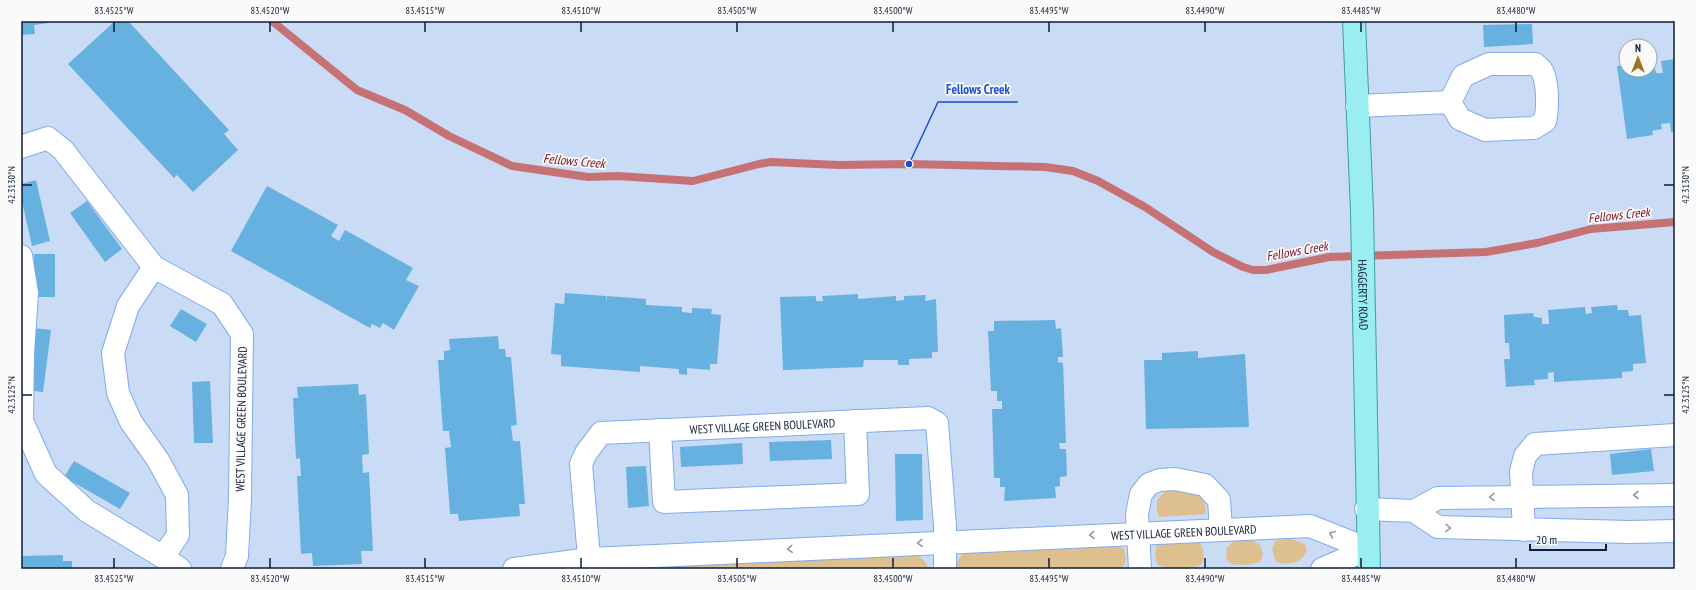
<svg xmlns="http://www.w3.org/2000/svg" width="1696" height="590" viewBox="0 0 1696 590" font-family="'PT Sans Narrow',sans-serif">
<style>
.green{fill:#debf8e}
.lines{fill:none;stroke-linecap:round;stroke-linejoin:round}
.stream{stroke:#c67174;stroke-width:8}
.building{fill:#67b1e1}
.minor-casing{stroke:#83abea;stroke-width:24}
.major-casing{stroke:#3d9da9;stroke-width:24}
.minor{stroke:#fff;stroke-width:22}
.major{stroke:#9aedf1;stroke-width:22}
.oneway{stroke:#939aa5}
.ticks{fill:none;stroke:#0f1e36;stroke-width:1.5}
.labels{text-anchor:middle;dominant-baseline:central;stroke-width:3.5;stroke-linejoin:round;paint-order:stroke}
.street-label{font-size:12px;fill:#0f1e36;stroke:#fafafa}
.water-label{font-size:13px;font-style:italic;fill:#770d21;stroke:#fafafa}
.leader{fill:none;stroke:#1d4ed8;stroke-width:1.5}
.callout-dot{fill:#1d4ed8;stroke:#fafafa;stroke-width:1.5}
.callout-label{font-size:13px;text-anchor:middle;font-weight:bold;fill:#1d4ed8;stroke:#fafafa;stroke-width:3.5;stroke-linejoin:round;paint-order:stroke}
.neatline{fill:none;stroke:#0f1e36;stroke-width:1.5}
.ticks-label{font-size:10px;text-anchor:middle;fill:#0f1e36}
</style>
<rect width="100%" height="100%" fill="#cadbf5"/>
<g class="green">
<path d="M 1169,488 C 1185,490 1209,492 1205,514 L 1159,517 L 1157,511 L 1157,500 Z"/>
<path d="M 1289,538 L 1305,544 L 1307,551 C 1300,564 1290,565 1276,562 L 1272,549 L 1275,541 Z"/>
<path d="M 1166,539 L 1199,542 C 1205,550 1205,557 1201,565 C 1185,569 1172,573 1157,564 L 1155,554 L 1157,545 Z"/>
<path d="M 1251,539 L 1260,545 L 1263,555 L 1260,562 L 1246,565 L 1231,564 L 1226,558 L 1227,548 L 1234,540 Z"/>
<path d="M 1112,543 L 1124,549 L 1126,560 L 1122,569 L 958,569 C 954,560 962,555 968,550 Z"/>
<path d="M 913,553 L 919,556 L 927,564 L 927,569 L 623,569 Z"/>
</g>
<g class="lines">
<path class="stream" d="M 272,21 L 357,90 L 405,110 L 449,136 L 512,166 L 588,177 L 618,176 L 693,181 L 759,164 L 771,162 L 839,165 L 909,164 L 1045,167 L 1073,171 L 1098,181 L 1145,207 L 1213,252 L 1243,267 L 1253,270 L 1266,270 L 1329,257 L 1486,252 L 1537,243 L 1591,229 L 1675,222"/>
</g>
<g class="building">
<path d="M 21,21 L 47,21 L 48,23 L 34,25 L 35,34 L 21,35 Z"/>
<path d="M 115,21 L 128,21 L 229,130 L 224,134 L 238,150 L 193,192 L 177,175 L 174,178 L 68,64 Z"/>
<path d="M 1532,24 L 1533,44 L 1484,47 L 1483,25 Z"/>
<path d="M 1675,59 L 1675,131 L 1671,132 L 1670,123 L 1661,124 L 1662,129 L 1652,131 L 1653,135 L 1627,139 L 1617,66 L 1626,65 L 1626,70 L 1650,70 L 1650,68 L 1655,68 L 1656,73 L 1663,73 L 1661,61 Z"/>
<path d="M 36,180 L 50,241 L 32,246 L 21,197 L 21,184 Z"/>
<path d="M 267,186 L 338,225 L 331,236 L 339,241 L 345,230 L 413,268 L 406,280 L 419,286 L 394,330 L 383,323 L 380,328 L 372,324 L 370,328 L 231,251 Z"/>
<path d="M 87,201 L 122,249 L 105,262 L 70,213 Z"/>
<rect x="34" y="254" width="21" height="43"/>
<path d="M 565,293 L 606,296 L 606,301 L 607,296 L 646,299 L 646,305 L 682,307 L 682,312 L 692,313 L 692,308 L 712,309 L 711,314 L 721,315 L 717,364 L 710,364 L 710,370 L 687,368 L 687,375 L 679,374 L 679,369 L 640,366 L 640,372 L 561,366 L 561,355 L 551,354 L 555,303 L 564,304 Z"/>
<path d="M 858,294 L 858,299 L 896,296 L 896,301 L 904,300 L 904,296 L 926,295 L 925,301 L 936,299 L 938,352 L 932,352 L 932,358 L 909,359 L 909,365 L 898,365 L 898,360 L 864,360 L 863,367 L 783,370 L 780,297 L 816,296 L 816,301 L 823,301 L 822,296 Z"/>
<path d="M 1617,305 L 1618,310 L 1628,310 L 1629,316 L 1641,315 L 1646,363 L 1633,364 L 1633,371 L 1622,372 L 1622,378 L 1554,382 L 1554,372 L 1548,373 L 1548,379 L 1534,380 L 1535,385 L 1506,387 L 1504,359 L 1510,359 L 1509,343 L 1505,343 L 1504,315 L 1533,313 L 1534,317 L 1542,318 L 1542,324 L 1549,324 L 1548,310 L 1585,307 L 1586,314 L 1592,313 L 1591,307 Z"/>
<path d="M 181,309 L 207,324 L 196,342 L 170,326 Z"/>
<path d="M 1055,320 L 1056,329 L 1061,328 L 1063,357 L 1058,357 L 1058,362 L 1063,363 L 1066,443 L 1059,443 L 1060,449 L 1066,449 L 1067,476 L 1060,477 L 1060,486 L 1055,487 L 1056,498 L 1004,501 L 1005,487 L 1000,487 L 1000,478 L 994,478 L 992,409 L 1002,409 L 1002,401 L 997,401 L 997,391 L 991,391 L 988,331 L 994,331 L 994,321 Z"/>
<path d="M 33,328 L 51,330 L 43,392 L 25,390 Z"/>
<path d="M 498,336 L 499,349 L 505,349 L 506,357 L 511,357 L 517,425 L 511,426 L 513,441 L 520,441 L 525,504 L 519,504 L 520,516 L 459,521 L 458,514 L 450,514 L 445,448 L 451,447 L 449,431 L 443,431 L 438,360 L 444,360 L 444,351 L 450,350 L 449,339 Z"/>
<path d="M 1198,351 L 1198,358 L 1245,354 L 1249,427 L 1146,429 L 1144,360 L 1162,360 L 1162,353 Z"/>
<path d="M 210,381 L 213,443 L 194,443 L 192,382 Z"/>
<path d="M 358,384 L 359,395 L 366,394 L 369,454 L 362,455 L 363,473 L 369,472 L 373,551 L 361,551 L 362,564 L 313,566 L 312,553 L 301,554 L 297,476 L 301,476 L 300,458 L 296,459 L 293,398 L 298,398 L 297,387 Z"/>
<path d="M 831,440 L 832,459 L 770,461 L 769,442 Z"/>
<path d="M 742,443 L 743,464 L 681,467 L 680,447 Z"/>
<path d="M 1651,449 L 1654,471 L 1612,475 L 1610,454 Z"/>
<path d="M 895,454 L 922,454 L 923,520 L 896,521 Z"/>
<path d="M 74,461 L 130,493 L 120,509 L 64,477 Z"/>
<path d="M 646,466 L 649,506 L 628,508 L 626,467 Z"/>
<path d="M 63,555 L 63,561 L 72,561 L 72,569 L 21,569 L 21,556 Z"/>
</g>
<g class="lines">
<g class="minor-casing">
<g id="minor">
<path d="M 1357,106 L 1450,102 L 1463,76 L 1489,64 L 1535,64 C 1538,67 1542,69 1543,73 C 1548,84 1548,109 1545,121 L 1534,128 L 1485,130 L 1460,119 L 1450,102"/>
<path d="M 21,147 L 48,138 L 63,150 L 154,267 L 222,304 L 242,334 L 240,498 L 237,556 L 232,569"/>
<path d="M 21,256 L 27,293 L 23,353 L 22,421 L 46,474 L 87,511 L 163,557 L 180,569"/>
<path d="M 154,267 L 128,306 L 113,353 L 118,393 L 131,422 L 158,460 L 177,495 L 178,535 L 163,557"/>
<path d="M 660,430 L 664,502 L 858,494 L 855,421"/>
<path d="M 1366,509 L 1414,511 L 1438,527 L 1629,532 L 1675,531"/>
<path d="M 1414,511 L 1438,498 L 1675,495"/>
<path d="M 1524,530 L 1521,472 L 1525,456 L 1535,444 L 1675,435"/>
<path id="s1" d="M 514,569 L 590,559 L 1310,526 L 1368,549"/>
<path id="s2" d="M 590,569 L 581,464 L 586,453 L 601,433 L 928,418 L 937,423 L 945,526 L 945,569"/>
<path d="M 1140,569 L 1137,514 L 1141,494 L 1149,484 L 1160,480 L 1175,479 L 1205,485 L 1219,500 L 1221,530"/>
<path d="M 1322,569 L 1368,549"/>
</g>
</g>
<g class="major-casing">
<g id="major">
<path id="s3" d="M 1354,21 L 1362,211 L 1369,569"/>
</g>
</g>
<use href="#minor" class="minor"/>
<use href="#major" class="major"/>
</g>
<defs><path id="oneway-chevron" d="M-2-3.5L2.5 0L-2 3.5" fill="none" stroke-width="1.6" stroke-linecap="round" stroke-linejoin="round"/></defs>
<g class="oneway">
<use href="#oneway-chevron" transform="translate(1636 495) rotate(180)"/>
<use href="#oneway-chevron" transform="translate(1492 497) rotate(179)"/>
<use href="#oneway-chevron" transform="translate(1448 528) rotate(1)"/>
<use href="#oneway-chevron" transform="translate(1332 534) rotate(-158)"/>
<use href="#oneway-chevron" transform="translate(1092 535) rotate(178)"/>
<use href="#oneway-chevron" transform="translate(920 543) rotate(177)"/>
<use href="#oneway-chevron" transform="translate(790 549) rotate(177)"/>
</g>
<path class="ticks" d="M 114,22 L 114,32M 270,22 L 270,32M 425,22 L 425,32M 581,22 L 581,32M 737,22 L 737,32M 893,22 L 893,32M 1049,22 L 1049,32M 1205,22 L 1205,32M 1361,22 L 1361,32M 1516,22 L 1516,32M 22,185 L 32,185M 1664,185 L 1674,185M 22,395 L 32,395M 1664,395 L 1674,395M 114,558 L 114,568M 270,558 L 270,568M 425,558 L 425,568M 581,558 L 581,568M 737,558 L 737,568M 893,558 L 893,568M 1049,558 L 1049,568M 1205,558 L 1205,568M 1361,558 L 1361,568M 1516,558 L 1516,568"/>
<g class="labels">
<g class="street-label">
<text stroke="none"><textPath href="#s3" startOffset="274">HAGGERTY ROAD</textPath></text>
<text transform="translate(241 419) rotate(-89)">WEST VILLAGE GREEN BOULEVARD</text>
<text stroke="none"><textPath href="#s2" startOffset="304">WEST VILLAGE GREEN BOULEVARD</textPath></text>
<text stroke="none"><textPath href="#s1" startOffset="671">WEST VILLAGE GREEN BOULEVARD</textPath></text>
</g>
<g class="water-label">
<text transform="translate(574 161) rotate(5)">Fellows Creek</text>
<text transform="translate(1619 215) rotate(-6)">Fellows Creek</text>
<text transform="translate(1297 251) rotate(-10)">Fellows Creek</text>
</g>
</g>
<path class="leader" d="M909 164L938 102H1018"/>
<circle class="callout-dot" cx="909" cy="164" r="4"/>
<g class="callout-label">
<text x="978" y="94">Fellows Creek</text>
</g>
<rect width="1696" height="590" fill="none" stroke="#fafafa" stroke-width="44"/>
<g transform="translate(1638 58)"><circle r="19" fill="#fafafa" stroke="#9ca2ac"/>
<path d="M0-3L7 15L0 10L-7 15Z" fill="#9d7221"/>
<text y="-6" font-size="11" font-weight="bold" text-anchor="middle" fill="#0f1e36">N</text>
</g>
<path d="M1530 544v6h76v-6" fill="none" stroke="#0f1e36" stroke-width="2"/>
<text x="1536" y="544" font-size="12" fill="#0f1e36" stroke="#fafafa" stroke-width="3" paint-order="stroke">20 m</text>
<rect x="22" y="22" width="1652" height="546" class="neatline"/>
<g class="ticks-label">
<text x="114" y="14">83.4525°W</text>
<text x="270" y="14">83.4520°W</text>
<text x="425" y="14">83.4515°W</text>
<text x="581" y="14">83.4510°W</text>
<text x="737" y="14">83.4505°W</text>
<text x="893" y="14">83.4500°W</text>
<text x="1049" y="14">83.4495°W</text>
<text x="1205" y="14">83.4490°W</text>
<text x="1361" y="14">83.4485°W</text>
<text x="1516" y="14">83.4480°W</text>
<text transform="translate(11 185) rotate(-90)" y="4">42.3130°N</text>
<text transform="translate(1685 185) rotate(-90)" y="4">42.3130°N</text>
<text transform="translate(11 395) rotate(-90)" y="4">42.3125°N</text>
<text transform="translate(1685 395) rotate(-90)" y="4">42.3125°N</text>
<text x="114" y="582">83.4525°W</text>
<text x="270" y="582">83.4520°W</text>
<text x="425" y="582">83.4515°W</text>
<text x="581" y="582">83.4510°W</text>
<text x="737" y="582">83.4505°W</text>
<text x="893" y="582">83.4500°W</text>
<text x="1049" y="582">83.4495°W</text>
<text x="1205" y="582">83.4490°W</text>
<text x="1361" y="582">83.4485°W</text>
<text x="1516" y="582">83.4480°W</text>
</g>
</svg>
